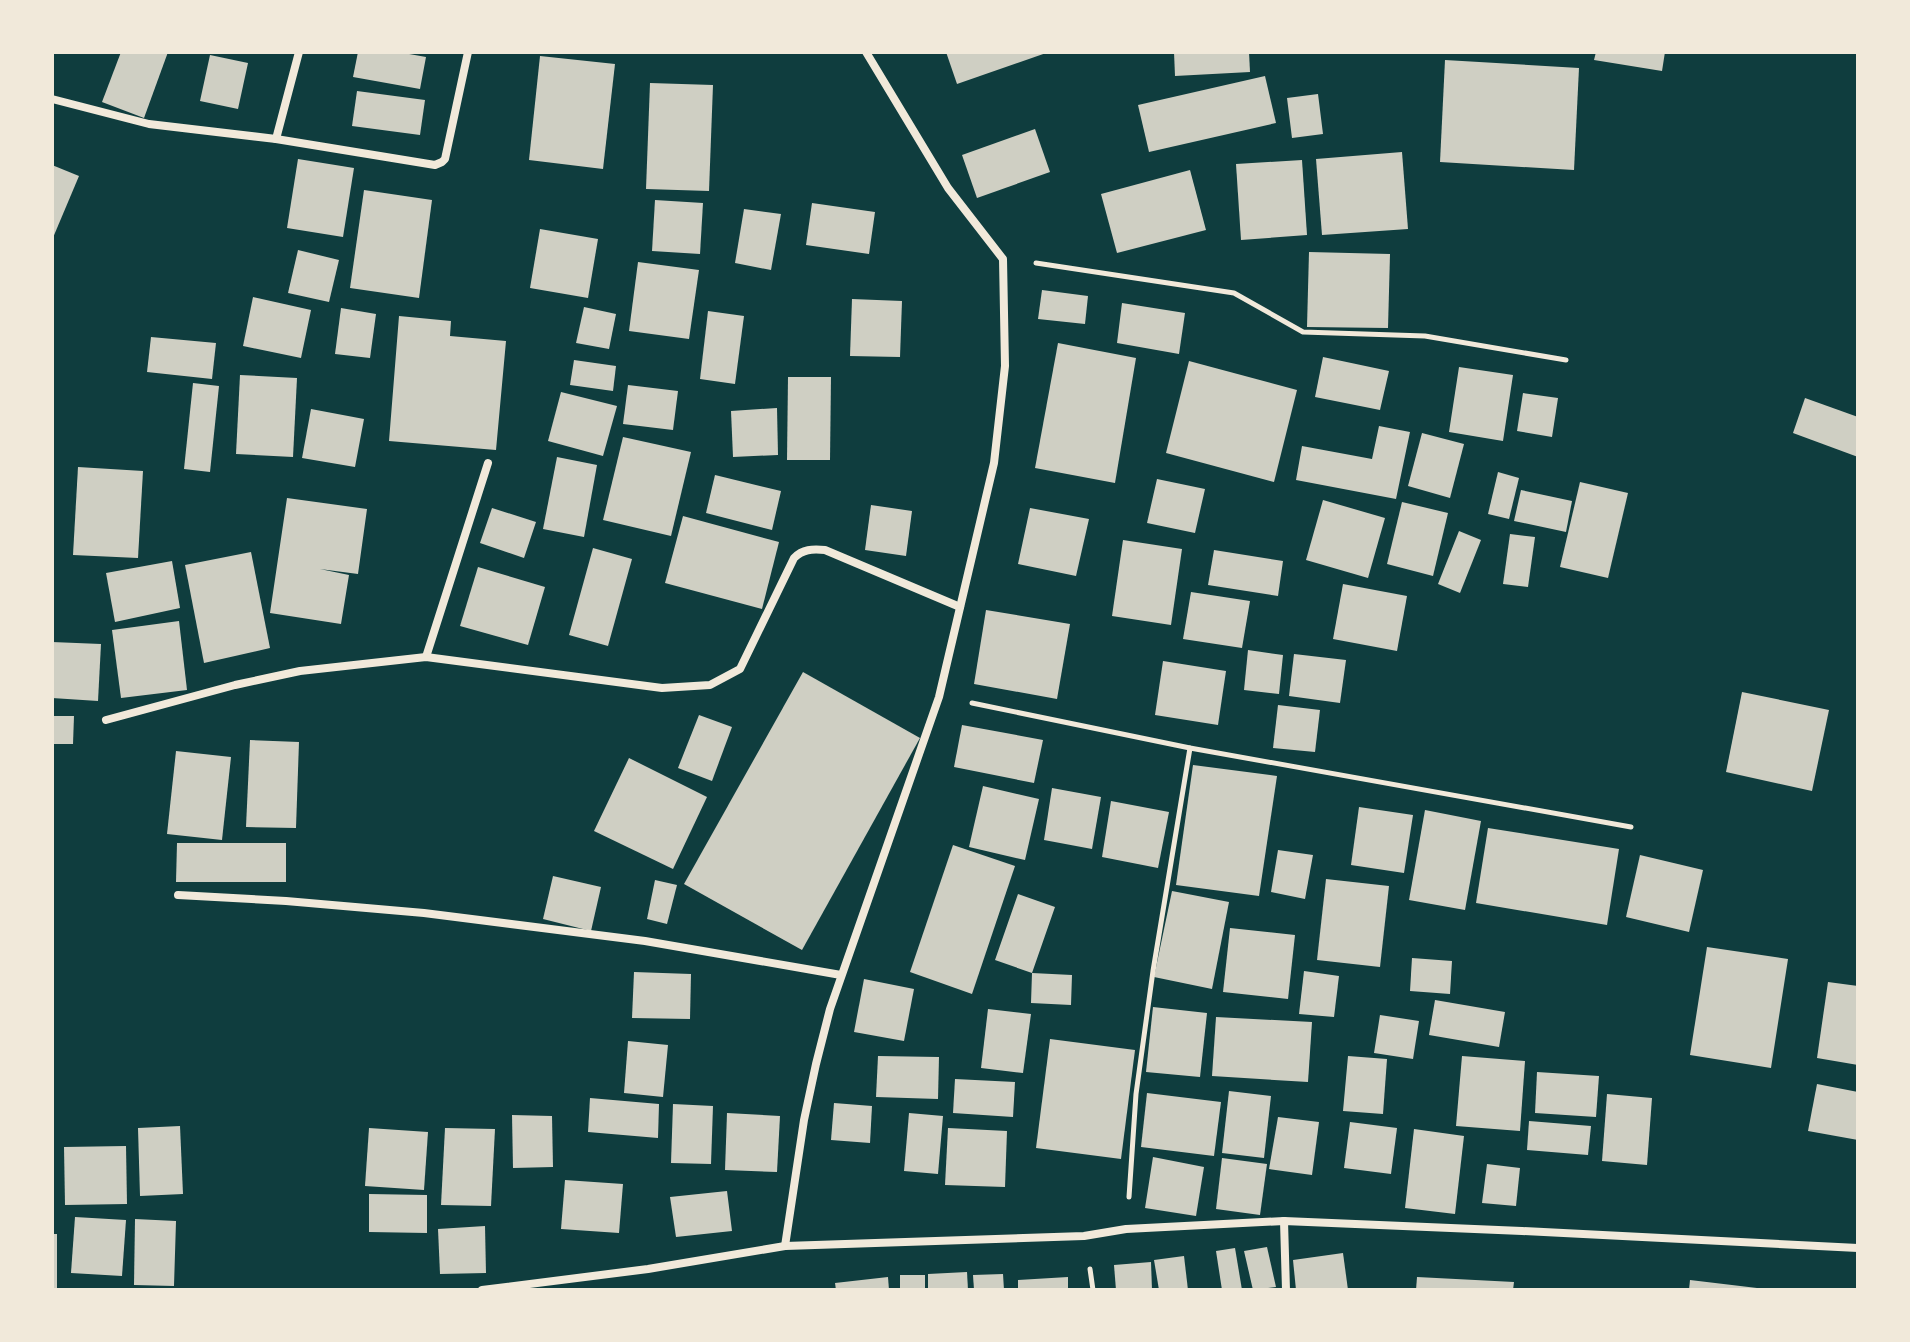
<svg xmlns="http://www.w3.org/2000/svg" width="1910" height="1342" font-family="Inter,sans-serif">
<rect width="100%" height="100%" fill="#0f3d3e"/>
<g fill="#cfcfc3">
<path d="M121,52H168L144,118L102,102Z"/>
<path d="M358,52H398L426,57L420,89L353,77Z"/>
<path d="M946,52H1049L957,84Z"/>
<path d="M1174,52H1249L1250,72L1175,76Z"/>
<path d="M1596,52H1665L1662,71L1594,60Z"/>
<path d="M210,55L248,63L238,109L200,101Z"/>
<path d="M540,56L615,64L603,169L529,160Z"/>
<path d="M1445,60L1579,68L1574,170L1440,162Z"/>
<path d="M1265,76L1276,123L1149,152L1138,105Z"/>
<path d="M650,83L713,85L709,191L646,189Z"/>
<path d="M357,91L425,100L420,135L352,126Z"/>
<path d="M1318,94L1323,134L1292,138L1287,98Z"/>
<path d="M1035,129L1050,172L977,198L962,155Z"/>
<path d="M1402,152L1408,229L1322,235L1316,159Z"/>
<path d="M298,159L354,168L343,237L287,228Z"/>
<path d="M1302,160L1307,235L1241,240L1236,164Z"/>
<path d="M52,165L79,176L52,240Z"/>
<path d="M1190,170L1206,230L1117,253L1101,194Z"/>
<path d="M364,190L432,200L419,298L350,288Z"/>
<path d="M655,200L703,203L700,254L652,251Z"/>
<path d="M812,203L875,212L869,254L806,245Z"/>
<path d="M744,209L781,214L771,270L735,263Z"/>
<path d="M540,229L598,239L588,298L530,288Z"/>
<path d="M298,250L339,260L329,302L288,293Z"/>
<path d="M1309,252L1390,254L1388,328L1307,327Z"/>
<path d="M638,262L699,270L689,339L629,331Z"/>
<path d="M1042,290L1088,296L1085,324L1038,319Z"/>
<path d="M253,297L311,310L301,358L243,346Z"/>
<path d="M852,299L902,301L900,357L850,356Z"/>
<path d="M1122,303L1185,313L1179,354L1117,343Z"/>
<path d="M584,307L616,314L609,349L576,343Z"/>
<path d="M341,308L376,314L370,358L335,354Z"/>
<path d="M708,311L744,316L735,384L700,379Z"/>
<path d="M399,316L451,321L450,336L506,341L496,450L389,441Z"/>
<path d="M151,337L216,343L212,379L147,372Z"/>
<path d="M1058,343L1136,358L1115,483L1035,468Z"/>
<path d="M1323,357L1389,371L1380,410L1315,397Z"/>
<path d="M574,360L616,366L613,391L570,385Z"/>
<path d="M1189,361L1297,390L1274,482L1166,453Z"/>
<path d="M1459,367L1513,375L1503,441L1449,432Z"/>
<path d="M240,375L297,378L293,457L236,454Z"/>
<path d="M788,377H831L830,460H787Z"/>
<path d="M193,383L219,386L210,472L184,469Z"/>
<path d="M628,385L678,391L673,430L623,424Z"/>
<path d="M561,392L617,406L603,456L548,441Z"/>
<path d="M1523,393L1558,398L1552,437L1517,431Z"/>
<path d="M1805,398L1858,417V457L1793,433Z"/>
<path d="M777,408L778,455L733,457L731,411Z"/>
<path d="M311,409L364,419L355,467L302,458Z"/>
<path d="M1379,426L1410,432L1396,499L1296,480L1302,446L1372,459Z"/>
<path d="M1422,433L1464,444L1450,498L1408,486Z"/>
<path d="M623,437L691,452L671,536L603,520Z"/>
<path d="M557,457L597,465L584,537L543,529Z"/>
<path d="M78,467L143,471L138,558L73,555Z"/>
<path d="M1498,472L1519,478L1509,519L1488,514Z"/>
<path d="M715,475L781,491L772,530L706,513Z"/>
<path d="M1157,479L1205,489L1195,533L1147,523Z"/>
<path d="M1580,482L1628,493L1608,578L1560,567Z"/>
<path d="M1521,490L1572,501L1566,532L1514,521Z"/>
<path d="M287,498L367,509L358,574L320,569L349,575L341,624L270,613Z"/>
<path d="M1323,500L1385,518L1368,578L1306,560Z"/>
<path d="M1402,502L1448,513L1433,576L1387,564Z"/>
<path d="M871,505L912,511L906,556L865,550Z"/>
<path d="M492,508L536,522L524,558L480,543Z"/>
<path d="M1030,508L1089,519L1076,576L1018,564Z"/>
<path d="M683,516L779,542L762,609L665,583Z"/>
<path d="M1459,531L1481,540L1460,593L1438,584Z"/>
<path d="M1510,534L1535,537L1528,587L1503,584Z"/>
<path d="M1123,540L1182,549L1171,625L1112,616Z"/>
<path d="M593,548L632,559L608,646L569,635Z"/>
<path d="M1214,550L1283,561L1278,596L1208,585Z"/>
<path d="M251,552L270,648L204,663L185,565Z"/>
<path d="M172,561L180,608L115,622L106,573Z"/>
<path d="M478,567L545,587L528,645L460,626Z"/>
<path d="M1343,584L1407,596L1397,651L1333,639Z"/>
<path d="M1191,592L1250,601L1242,648L1183,639Z"/>
<path d="M986,610L1070,624L1057,699L974,684Z"/>
<path d="M179,621L187,690L121,698L112,630Z"/>
<path d="M52,642L101,644L98,701L52,698Z"/>
<path d="M1248,650L1283,655L1279,694L1244,690Z"/>
<path d="M1294,654L1346,660L1340,703L1289,696Z"/>
<path d="M1163,661L1226,671L1218,725L1155,715Z"/>
<path d="M803,672L920,738L802,950L684,884Z"/>
<path d="M1742,692L1829,710L1812,791L1726,772Z"/>
<path d="M1278,705L1320,710L1315,752L1273,748Z"/>
<path d="M699,715L732,727L712,781L678,768Z"/>
<path d="M52,716H74L73,744H52Z"/>
<path d="M962,725L1043,740L1034,783L954,767Z"/>
<path d="M250,740L299,742L296,828L246,827Z"/>
<path d="M176,751L231,757L222,840L167,834Z"/>
<path d="M629,758L707,797L673,869L594,831Z"/>
<path d="M1193,765L1277,776L1259,896L1176,885Z"/>
<path d="M983,786L1039,799L1025,860L969,847Z"/>
<path d="M1052,788L1101,797L1092,849L1044,840Z"/>
<path d="M1111,801L1169,812L1158,868L1102,857Z"/>
<path d="M1359,807L1413,815L1404,873L1351,865Z"/>
<path d="M1425,810L1481,821L1465,910L1409,900Z"/>
<path d="M1488,828L1619,849L1607,925L1476,903Z"/>
<path d="M177,843H286V882H176Z"/>
<path d="M953,845L1015,866L972,994L910,972Z"/>
<path d="M1278,850L1313,855L1305,899L1271,892Z"/>
<path d="M1640,855L1703,870L1689,932L1626,917Z"/>
<path d="M553,876L601,887L591,931L543,919Z"/>
<path d="M1326,879L1389,886L1380,967L1317,960Z"/>
<path d="M655,880L677,885L667,924L647,919Z"/>
<path d="M1172,891L1229,902L1212,989L1154,977Z"/>
<path d="M1018,894L1055,907L1032,973L1072,975L1071,1005L1031,1003L1032,973L995,960Z"/>
<path d="M1230,928L1295,935L1288,999L1223,992Z"/>
<path d="M1707,947L1788,959L1771,1068L1690,1055Z"/>
<path d="M1412,958L1452,961L1450,994L1410,991Z"/>
<path d="M1304,971L1339,976L1334,1017L1299,1014Z"/>
<path d="M634,972L691,974L690,1019L632,1018Z"/>
<path d="M864,979L914,989L904,1041L854,1032Z"/>
<path d="M1828,982L1858,986V1065L1817,1058Z"/>
<path d="M1435,1000L1505,1012L1499,1047L1429,1035Z"/>
<path d="M1153,1007L1207,1013L1200,1077L1146,1072Z"/>
<path d="M988,1009L1031,1014L1023,1073L981,1068Z"/>
<path d="M1380,1015L1419,1021L1413,1059L1374,1053Z"/>
<path d="M1216,1017L1312,1022L1308,1082L1212,1076Z"/>
<path d="M1050,1039L1135,1050L1121,1159L1036,1148Z"/>
<path d="M628,1041L668,1045L663,1097L624,1093Z"/>
<path d="M878,1056L939,1057L938,1099L876,1097Z"/>
<path d="M1348,1056L1387,1059L1383,1114L1343,1111Z"/>
<path d="M1462,1056L1525,1061L1520,1131L1456,1126Z"/>
<path d="M1537,1072L1599,1076L1596,1117L1535,1113Z"/>
<path d="M955,1079L1015,1082L1013,1117L953,1113Z"/>
<path d="M1817,1084L1858,1092V1140L1808,1131Z"/>
<path d="M1229,1091L1271,1096L1264,1158L1222,1153Z"/>
<path d="M1147,1093L1221,1102L1214,1156L1141,1147Z"/>
<path d="M1607,1094L1652,1098L1647,1165L1602,1161Z"/>
<path d="M590,1098L659,1104L658,1138L588,1132Z"/>
<path d="M834,1103L872,1106L870,1143L831,1140Z"/>
<path d="M673,1104L713,1106L711,1164L671,1163Z"/>
<path d="M727,1113L780,1116L777,1172L725,1170Z"/>
<path d="M909,1113L943,1116L938,1174L904,1171Z"/>
<path d="M512,1115L552,1116L553,1167L513,1168Z"/>
<path d="M1278,1117L1319,1122L1312,1175L1269,1169Z"/>
<path d="M1529,1121L1591,1126L1588,1155L1527,1150Z"/>
<path d="M1350,1122L1397,1128L1391,1174L1344,1168Z"/>
<path d="M180,1126L183,1194L140,1196L138,1128Z"/>
<path d="M369,1128L428,1132L424,1190L365,1186Z"/>
<path d="M445,1128L495,1129L491,1206L441,1205Z"/>
<path d="M948,1128L1007,1131L1005,1187L945,1185Z"/>
<path d="M1414,1129L1464,1136L1455,1214L1405,1208Z"/>
<path d="M126,1146L127,1204L65,1205L64,1147Z"/>
<path d="M1153,1157L1204,1167L1196,1216L1145,1208Z"/>
<path d="M1222,1158L1267,1164L1260,1215L1216,1209Z"/>
<path d="M1487,1164L1520,1168L1516,1206L1482,1203Z"/>
<path d="M565,1180L623,1184L619,1233L561,1229Z"/>
<path d="M727,1191L732,1231L676,1237L670,1197Z"/>
<path d="M369,1194L427,1195V1233L369,1232Z"/>
<path d="M75,1217L126,1220L122,1276L71,1273Z"/>
<path d="M135,1219L176,1221L174,1286L134,1285Z"/>
<path d="M485,1226L486,1273L440,1274L438,1229Z"/>
<rect x="52" y="1234" width="5" height="56"/>
<path d="M1267,1247L1276,1287L1253,1290L1244,1251Z"/>
<path d="M1235,1248L1242,1290H1222L1216,1251Z"/>
<path d="M1343,1253L1348,1290H1296L1293,1260Z"/>
<path d="M1184,1256L1188,1290H1159L1154,1260Z"/>
<path d="M1151,1262L1152,1290H1116L1114,1265Z"/>
<path d="M967,1272L968,1290H928V1274Z"/>
<path d="M1003,1274L1004,1290H974L973,1275Z"/>
<rect x="900" y="1275" width="25" height="15"/>
<path d="M888,1277L889,1290H836L835,1283Z"/>
<path d="M1068,1277V1290H1018V1280Z"/>
<path d="M1417,1277L1514,1282L1513,1290H1416Z"/>
<path d="M1690,1280L1757,1288V1290H1689Z"/>
</g>
<g fill="none" stroke-linecap="round" stroke-linejoin="round">
<g stroke="#f1e9da" stroke-width="5">
<path d="M1036,263L1234,293L1303,332L1425,336L1566,360"/>
<path d="M972,703L1190,748L1631,827"/>
<path d="M1129,1197L1136,1094L1153,971L1190,748"/>
<path d="M1090,1269L1093,1290"/>
</g>
<g stroke="#f1e9da" stroke-width="8">
<path d="M52,99L149,124L276,139L435,165L442,162L445,159L468,52"/>
<path d="M276,139L299,52"/>
<path d="M426,657L488,463"/>
<path d="M106,720L235,685L300,671L426,657L662,688L710,685L740,669L794,558C803,549 812,549 825,550L960,607"/>
<path d="M178,895L286,901L424,913L645,941L841,975"/>
<path d="M1284,1221L1286,1290"/>
<path d="M785,1246L804,1120L816,1064L830,1009L939,697L994,463L1005,366L1003,259L948,188L866,52"/>
<path d="M482,1290L648,1269L785,1246L1084,1236L1126,1229L1284,1221L1522,1231L1858,1248"/>
</g>
</g>
<rect width="1910" height="1342" fill="none" stroke="#f1e9da" stroke-width="108"/>
</svg>
